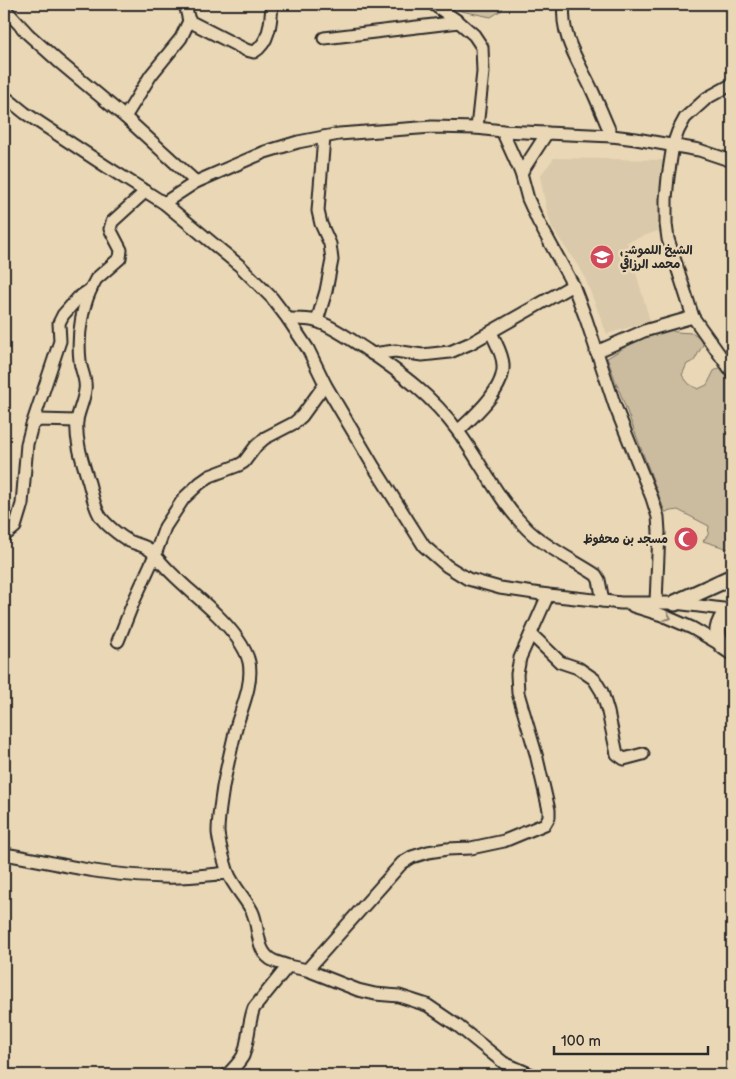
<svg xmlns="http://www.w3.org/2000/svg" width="736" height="1079" font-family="'Balsamiq Sans','Playpen Sans Arabic',sans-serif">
<rect width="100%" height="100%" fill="#ead7b5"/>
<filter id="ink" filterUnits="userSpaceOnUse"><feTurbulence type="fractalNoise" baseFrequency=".02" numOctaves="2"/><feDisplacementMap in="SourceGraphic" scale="10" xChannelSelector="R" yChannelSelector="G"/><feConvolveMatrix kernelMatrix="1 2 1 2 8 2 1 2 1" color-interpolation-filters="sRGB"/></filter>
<g filter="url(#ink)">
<path fill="#dac9aa" d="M554,158L665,160L663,229L627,242L650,321L607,334L583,273L552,228L547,211L540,176Z"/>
<g fill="#cbbb9f" stroke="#7b7365">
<path d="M450,4H503L502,10L491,17L461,11Z"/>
<path d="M664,328L676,332L693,333L705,341L694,361L687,364L682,375L689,384L698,389L707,385L714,371L723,366L732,377V550L703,541L708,535L709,526L678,510L665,512L607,358L644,336Z"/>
</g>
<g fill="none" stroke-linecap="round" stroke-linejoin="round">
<defs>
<g id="minor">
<path d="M433,4L459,22L474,35L482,47L483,72L477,128"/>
<path d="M564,4C560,36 579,62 592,90C599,105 605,121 612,136"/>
<path d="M4,8L28,34L58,61L125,117L196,182"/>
<path d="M189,21L246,50L254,52C270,43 271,20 272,4"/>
<path d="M324,38L459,22"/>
<path d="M4,96L25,113L107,167L164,203L240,266L272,298L288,319L308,349L325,384L374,467L424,546L447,566L468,579L500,588L548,595L603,601L621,603H675L731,610"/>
<path d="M125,117L151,75L181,38L189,21L185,4"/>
<path d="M502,131L521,173L528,199L538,221L573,285L586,319L615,406L652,498L658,517L659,532L656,602"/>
<path d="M521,173L547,133"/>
<path d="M164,203L196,182L265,152L298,142L339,134L432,127L477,128L502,131L612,136L636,139L699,150L732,161"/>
<path d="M693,317L732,372"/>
<path d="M288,319C295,319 303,319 311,320C327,322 353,341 367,350C402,374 432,396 457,430C481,462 498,500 527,529C545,547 575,561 596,575L599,580L603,601"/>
<path d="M317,321L326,291L332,260L330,244L321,224L318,211L324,137"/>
<path d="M596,352L644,331L693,317L668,239L666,224V199L668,177L673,145L678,131L685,118L707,98L729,86H732"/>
<path d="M372,354L395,351L422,355L450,352L471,343L573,285"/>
<path d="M32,425L60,341L59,323L63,315L78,298L91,289"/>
<path d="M458,431C474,416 505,389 503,365C503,354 495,342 491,332"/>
<path d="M4,536L15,527L22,504L27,444L32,425L39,420L77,421"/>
<path d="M633,606L662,615L692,628L723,646"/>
<path d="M531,634L560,662L578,668L594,679L602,692L608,712L617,754L624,759L643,754"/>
<path d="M118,641L133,603L155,555C147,545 140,546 129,541C120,536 105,524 100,516C94,506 92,494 89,483C83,463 75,441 77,420C79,410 84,400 85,390C87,380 81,371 80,361C77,334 82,303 96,279L120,258L121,250L110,229L112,222L146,191"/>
<path d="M4,854C30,858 56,864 83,869C109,874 137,876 163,877C185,878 207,875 228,873"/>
<path d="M288,966C284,964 278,963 274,961C255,953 260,927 252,911C245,898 234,887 228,873C224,860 219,845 218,832C218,817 221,802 223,787C227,766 232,745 237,724C243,705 253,682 249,662C247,653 242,645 237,638C213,605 179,586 155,555L165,527L184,498L200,483L210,476L239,465L244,462L256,446L265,438L294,423L302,416L325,384"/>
<path d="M307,970L402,863L412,857L428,852L447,849L471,848L504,841L545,824L549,817V810L536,754L518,693L517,674L520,658L548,595"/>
<path d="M227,1075C233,1069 239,1063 243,1056C249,1041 248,1023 254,1008L288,966L307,970L358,990L375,994L399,996L427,1005L458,1026L504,1063L532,1075"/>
</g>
<g id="major">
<path d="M675,603L732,577"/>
<path d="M732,609C720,616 713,632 722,645C725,648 729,650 732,652"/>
</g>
</defs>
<use href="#minor" stroke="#2b2b2b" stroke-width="15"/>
<use href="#major" stroke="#2b2b2b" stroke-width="19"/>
<use href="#minor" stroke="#ead7b5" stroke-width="11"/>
<use href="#major" stroke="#ead7b5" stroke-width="15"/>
</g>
<defs><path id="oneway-chevron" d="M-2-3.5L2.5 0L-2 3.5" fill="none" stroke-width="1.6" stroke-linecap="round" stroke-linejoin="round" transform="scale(1.25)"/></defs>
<use stroke="#8a8170" href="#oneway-chevron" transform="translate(668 617) rotate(22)"/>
</g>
<defs>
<symbol id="school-disc" viewBox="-11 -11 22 22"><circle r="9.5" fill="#d1495b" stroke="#ead7b5"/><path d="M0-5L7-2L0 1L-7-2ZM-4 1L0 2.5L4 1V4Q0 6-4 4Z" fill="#fff"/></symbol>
<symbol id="mosque-disc" viewBox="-11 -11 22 22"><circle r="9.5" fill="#d1495b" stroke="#ead7b5"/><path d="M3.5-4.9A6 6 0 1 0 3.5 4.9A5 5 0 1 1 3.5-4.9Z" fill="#fff"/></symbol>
</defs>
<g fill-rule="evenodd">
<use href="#school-disc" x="588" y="243" width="28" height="28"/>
<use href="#mosque-disc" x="672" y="525" width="28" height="28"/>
</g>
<g text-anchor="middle" stroke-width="5" stroke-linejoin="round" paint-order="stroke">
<g font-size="12" font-weight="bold" fill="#2b2b2b" stroke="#ead7b5" text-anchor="start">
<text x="620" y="254">الشيخ اللموشي<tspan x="620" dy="14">محمد الرزاقي</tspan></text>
<text x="668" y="543" text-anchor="end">مسجد بن محفوظ</text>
</g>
</g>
<rect width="736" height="1079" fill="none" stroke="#ead7b5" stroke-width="20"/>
<rect x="10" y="10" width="716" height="1059" fill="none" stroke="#2b2b2b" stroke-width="2" filter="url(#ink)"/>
<path d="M554 1046v8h154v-8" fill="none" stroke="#2b2b2b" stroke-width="2.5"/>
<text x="561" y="1046" font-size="15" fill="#2b2b2b" stroke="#ead7b5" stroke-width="4" paint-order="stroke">100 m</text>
</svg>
